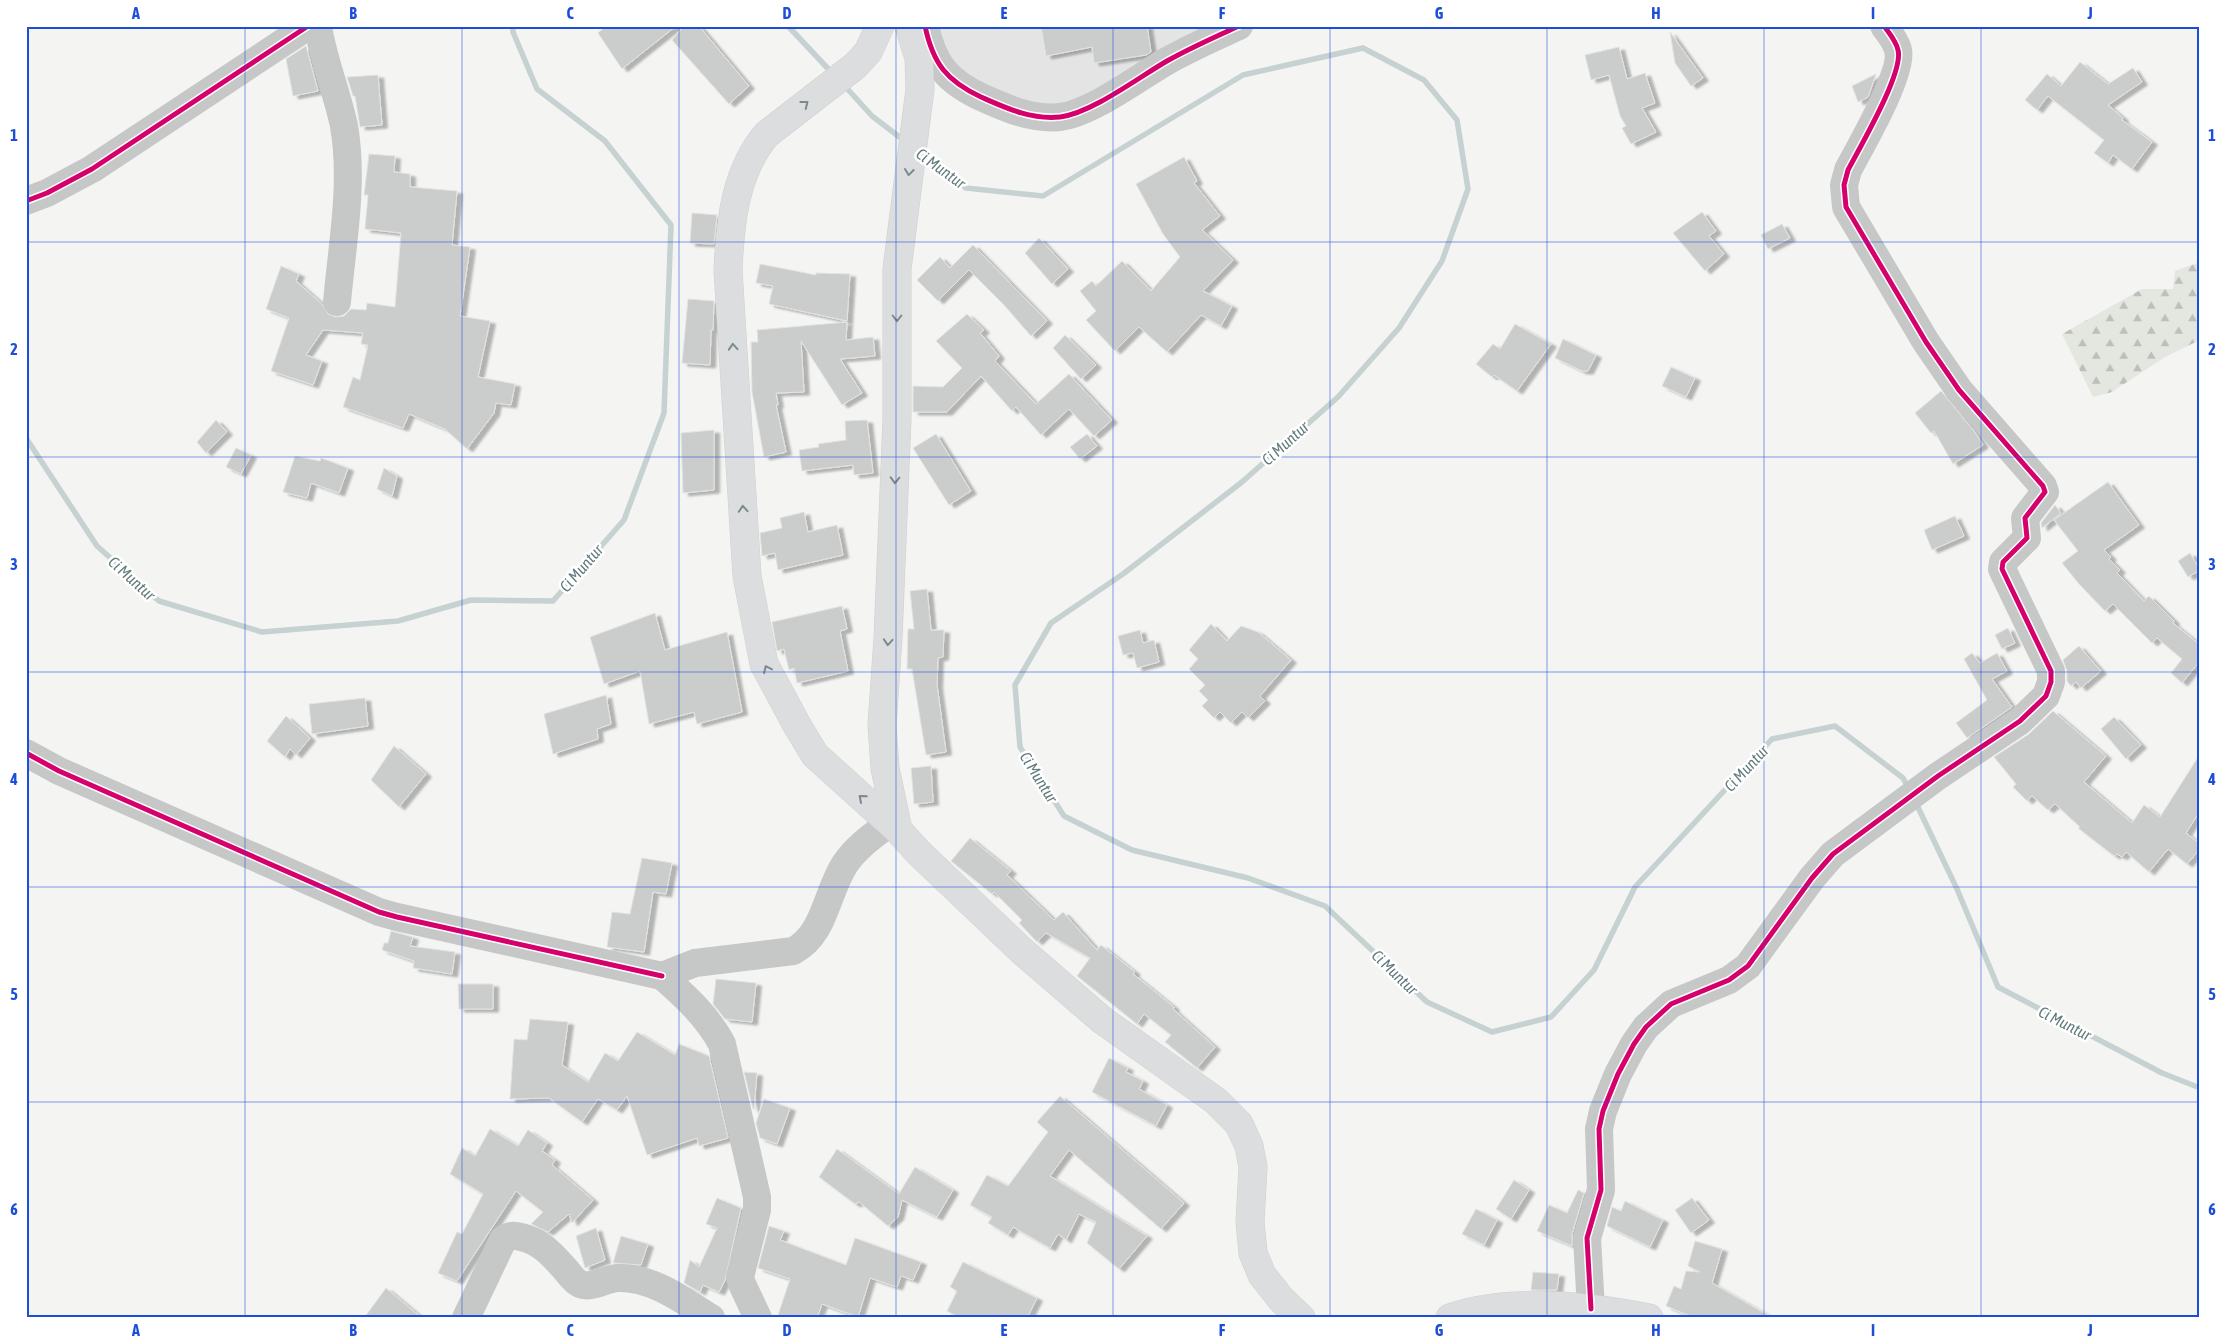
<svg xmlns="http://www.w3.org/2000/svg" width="2226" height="1344" font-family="'Asap Condensed',sans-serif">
<defs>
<pattern id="forest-firs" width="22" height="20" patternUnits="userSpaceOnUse" patternTransform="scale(1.25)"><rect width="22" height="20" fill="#e4e6e0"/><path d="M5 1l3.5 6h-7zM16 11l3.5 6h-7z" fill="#bcbfbb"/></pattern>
<filter id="shadow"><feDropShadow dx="5.5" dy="3" stdDeviation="1" flood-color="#0004"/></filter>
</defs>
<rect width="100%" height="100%" fill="#f4f4f3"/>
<path fill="#e3e4e3" d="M937,26H1216L1066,106L1004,100L946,60Z"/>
<path fill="url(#forest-firs)" d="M2200,262V340L2165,357L2112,392L2093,397L2062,334L2142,289H2173L2175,271Z"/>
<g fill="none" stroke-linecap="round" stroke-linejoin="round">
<g stroke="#c6d1d1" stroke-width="5.5">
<path d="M788,26L833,74"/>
<path d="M843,84L872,116L906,142"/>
<path d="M919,152L966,188L1043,196L1243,75L1363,48L1424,80L1457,120L1468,189L1442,261L1399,328L1338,397L1242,482L1123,574L1051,623L1015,685L1020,747L1064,816L1132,850L1248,878L1325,906L1427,1002L1492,1032L1551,1017L1594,970L1635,887L1772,739L1835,726L1903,778L1909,789"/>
<path d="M26,438L97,546L159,601L262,632L398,621L471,600L553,601L624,520L664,413L671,225L605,141L537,89L513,32V26"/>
<path d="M1915,801L1957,889L1998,987L2162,1073L2200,1088"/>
</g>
</g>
<g fill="#cbcccc" stroke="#e3e3e2" filter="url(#shadow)">
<path d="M606,26H676L622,69L598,33Z"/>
<path d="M684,26H699L749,86L729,104L672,40Z"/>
<path d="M1041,26H1147L1151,52L1146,55L1094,63L1092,47L1046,56Z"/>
<path d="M1670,32L1703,78L1691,86L1675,63Z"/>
<path d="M306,46L318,91L293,96L286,59Z"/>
<path d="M1619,47L1627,79L1645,73L1655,103L1642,108L1656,132L1631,144L1622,128L1626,126L1620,116L1609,75L1591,80L1585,55Z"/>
<path d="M2080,62L2108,84L2133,68L2142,82L2108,105L2123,118L2122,120L2152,142L2132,169L2113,155L2108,163L2094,153L2104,140L2048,96L2037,110L2025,100L2047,74L2061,86Z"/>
<path d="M1876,74L1868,97L1858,102L1852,86Z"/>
<path d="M378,75L382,125L360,127L355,96H353L347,77Z"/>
<path d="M369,154L395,156L394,172L410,174V187L457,191L452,245L470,247L460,316L490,321L478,377L515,384L511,405L496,403L494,413L467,449L445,429L409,414L403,428L343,407L353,377L360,380L368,345L361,344L363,333L323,330L306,355L322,361L313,385L271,371L289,318L266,309L281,266L299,274L296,281L322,304L328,314L335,317L344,316L351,309L366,310L367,303L395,307L401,233L365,229L368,195H364Z"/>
<path d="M1184,157L1197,181L1194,183L1220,216L1202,230L1233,260L1203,291L1232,306L1221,326L1201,315L1167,352L1139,327L1115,351L1086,320L1096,311L1080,291L1092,281L1096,286L1122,261L1151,291L1180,257L1163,234L1136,184Z"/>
<path d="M1702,212L1716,231L1709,236L1724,254L1705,271L1673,233Z"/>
<path d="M692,213L717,215L714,244L690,243Z"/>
<path d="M1782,224L1790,238L1768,249L1761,235Z"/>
<path d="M1039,238L1068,269L1052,284L1025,253Z"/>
<path d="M973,245L1047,321L1031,336L1004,305L969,270L938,301L917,280L940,257L950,268Z"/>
<path d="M760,264L816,275V273L850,274L847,321L769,304L773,286L756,283Z"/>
<path d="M688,299L714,301L713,330H711L710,365L682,363Z"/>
<path d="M967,314L984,330L980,333L999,356L995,361L1036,404L1069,374L1112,420L1094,436L1069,409L1041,435L1016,407L1012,411L981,376L947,412H913V386L943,387L962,368L936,341Z"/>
<path d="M847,322L846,340L873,337L875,356L840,359L862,393L842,405L801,341L804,392L776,393L778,405H776L786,452L764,457L752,392L751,342H758L757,330Z"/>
<path d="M1515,324L1551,344L1517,391L1494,375L1492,377L1476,364L1493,344L1500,349Z"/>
<path d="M1065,335L1096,365L1081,379L1053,348Z"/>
<path d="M1563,339L1596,355L1588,371H1582L1555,358Z"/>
<path d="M1671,367L1695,378L1686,397L1662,386Z"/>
<path d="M1941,391L1974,431L1983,445L1953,464L1934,431L1931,433L1915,413Z"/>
<path d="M216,420L227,432L206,453L197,442Z"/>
<path d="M867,420L873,473L854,475L853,465L802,471L799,450L819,447L818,444L846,440L845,421Z"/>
<path d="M714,430V490L683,493L681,433Z"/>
<path d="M936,434L971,491L949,505L913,448Z"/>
<path d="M1087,434L1097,446L1080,459L1070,447Z"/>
<path d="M236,448L251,455L241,474L226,467Z"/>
<path d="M295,456L320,461L321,458L348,468L339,493L311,483L307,498L283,492Z"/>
<path d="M384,468L397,476L392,496L377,489Z"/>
<path d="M2108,482L2139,525L2104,550L2111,557L2109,559L2120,570L2117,573L2144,601L2149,596L2174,621L2173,623L2200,645V661L2182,683L2171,673L2182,659L2157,638L2152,643L2113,604L2105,611L2079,584L2062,563L2078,551L2054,520Z"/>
<path d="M2055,505L2061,513L2042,528L2041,523Z"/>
<path d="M804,512L808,532L837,525L843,555L778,570L775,553L762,556L760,533L782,528L780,518Z"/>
<path d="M1955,516L1964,536L1932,550L1924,530Z"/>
<path d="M2190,553L2200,570L2188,577L2178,561Z"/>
<path d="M927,589L931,630H944L943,657L938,658L937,685L946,752L926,755L912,669H907L908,629H914L910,591Z"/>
<path d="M842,606L847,629L840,631L848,671L797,683L794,668L789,670L784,649L777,651L772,622Z"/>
<path d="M655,613L665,650L727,632L742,712L697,724L694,712L649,724L640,671L604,684L590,637Z"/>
<path d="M1211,624L1227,641L1241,626L1258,632L1291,660L1260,696L1265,701L1248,718L1242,712L1231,723L1220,712L1214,718L1202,706L1208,700L1199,691L1205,685L1189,669L1198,659L1189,650Z"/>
<path d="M2008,628L2015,643L2002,649L1995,635Z"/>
<path d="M1140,630L1143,643L1154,640L1159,662L1137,668L1133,653L1123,655L1118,636Z"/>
<path d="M2079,646L2101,671L2081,688L2076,682L2071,686L2067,681V671L2063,660Z"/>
<path d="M1972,653L1980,663L1997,653L2007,671L1992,679L2012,707L1967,738L1956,723L1987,700L1964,659Z"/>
<path d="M606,695L611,724L597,729L598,739L553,754L544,714Z"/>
<path d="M365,698L368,726L312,734L309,704Z"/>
<path d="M2053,711L2106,756L2084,782L2132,823L2144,805L2160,817L2200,754V811L2186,833L2200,844V849L2187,864L2168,849L2149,872L2126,852L2122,857L2117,854L2114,856L2078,828L2080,827L2055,804L2048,810L2032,796L2027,801L2013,787L2016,784L1994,757L2029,734Z"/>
<path d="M286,716L310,738L296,755L290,749L285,757L267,741Z"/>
<path d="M2114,717L2141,745L2126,759L2101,729Z"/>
<path d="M394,746L426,774L399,807L371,780Z"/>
<path d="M931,766L933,802L914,804L911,768Z"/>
<path d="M970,838L1011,871L1007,875L1054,920L1063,912L1097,950L1101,945L1135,972L1133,974L1174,1007L1173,1009L1215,1047L1197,1068L1165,1042L1171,1035L1144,1014L1137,1024L1077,976L1090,958L1046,933L1037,942L1019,923L1022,920L994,892L992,894L951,861Z"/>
<path d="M642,858L672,863L666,894L653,892L644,952L607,947L612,912L630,914Z"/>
<path d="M391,931L413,937L410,946L455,952L452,974L413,968L414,961L382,950L384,943H388Z"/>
<path d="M716,979L756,983L752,1022L725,1019L713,1004Z"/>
<path d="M458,984H493V1009H459Z"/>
<path d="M530,1019L568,1022L562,1065L588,1082L605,1053L618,1061L637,1032L675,1055L679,1044L709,1056L728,1138L699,1146L697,1138L647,1155L627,1096L617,1110L598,1099L582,1122L549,1098L510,1099L514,1039L527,1040Z"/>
<path d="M1109,1058L1128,1068L1126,1072L1143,1081L1139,1089L1167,1105L1156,1126L1092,1092Z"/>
<path d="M744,1072L757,1073L754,1109H753Z"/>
<path d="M1060,1096L1184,1203L1161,1229L1069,1150L1050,1176L1147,1236L1119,1269L1087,1243L1096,1222L1079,1214L1066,1240L1058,1234L1050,1248L1013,1227L1008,1235L988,1223L992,1217L970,1205L987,1175L1008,1186L1048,1132L1037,1122Z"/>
<path d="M764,1099L790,1108L777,1144L760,1138L756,1123Z"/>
<path d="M490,1129L518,1146L528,1130L547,1143L542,1151L555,1160L552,1165L593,1200L572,1223L569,1214L548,1232L531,1224L543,1212L516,1191L457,1281L438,1273L457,1232L462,1234L483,1194L450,1174L462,1148L475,1156Z"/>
<path d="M837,1149L899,1194L915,1167L953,1190L937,1217L902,1200L898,1217L888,1226L859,1202L855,1204L819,1177Z"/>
<path d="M1514,1180L1529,1190L1511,1219L1496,1209Z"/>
<path d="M1578,1190L1584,1193L1572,1234V1246L1537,1231L1549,1205L1567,1213Z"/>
<path d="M717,1198L741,1208L725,1280L719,1292L703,1285L700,1292L684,1283L690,1260L699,1267L717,1228L706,1224Z"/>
<path d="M1692,1198L1709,1220L1691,1233L1675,1210Z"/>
<path d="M1625,1201L1663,1220L1650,1247L1607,1226L1612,1207L1621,1211Z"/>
<path d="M1476,1209L1497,1220L1484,1245L1462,1234Z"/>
<path d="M769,1226L784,1231L780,1240L846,1265L855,1238L921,1262L913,1280L901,1276L897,1287L870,1278L858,1317L822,1304L817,1318H777L790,1279L758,1268Z"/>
<path d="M596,1228L605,1260L585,1268L576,1236Z"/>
<path d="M621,1236L648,1244L641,1265L613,1263Z"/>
<path d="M1695,1241L1722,1249L1712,1283L1773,1318H1695L1666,1306L1674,1286L1681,1289L1686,1271L1700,1272L1688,1266Z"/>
<path d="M963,1262L1037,1298L1027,1318H960L947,1311L957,1291L950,1287Z"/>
<path d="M1533,1272L1559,1274L1557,1290H1531Z"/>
<path d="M386,1288L422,1318H364Z"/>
</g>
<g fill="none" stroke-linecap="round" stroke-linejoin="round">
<defs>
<g id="highway">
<path d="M880,26L868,52L855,66L767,134C735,171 730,223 728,270L747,576L764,664L798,727L815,755L898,830L919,853L1022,951L1102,1020L1216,1101L1239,1124L1249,1146L1253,1167L1250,1222L1253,1253L1262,1275L1281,1299L1301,1318"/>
<path d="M898,830L885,768L882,725L888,638L897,419V269L920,89L919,58L909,26"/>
<path d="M1450,1318C1508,1297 1588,1306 1649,1318"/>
</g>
</defs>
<use href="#highway" stroke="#d0d0d0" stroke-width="29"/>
<g stroke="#c6c8c8" stroke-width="28">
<path d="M318,26C323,60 337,92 344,126C354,183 342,245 337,302"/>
<path d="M925,26C933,64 947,81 981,97C1006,108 1031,120 1060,117C1092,113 1139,77 1167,61C1190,48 1215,37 1239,26"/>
<path d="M26,201L47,193L92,169L308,26"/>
<path d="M26,753L59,771L379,912L397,917L662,976"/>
<path d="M1591,1309L1587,1238L1601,1190L1599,1129L1603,1111L1618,1074L1634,1044L1646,1027L1671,1004L1729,980L1748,966L1812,878L1833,854L1938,776L2020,721L2046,696L2051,682V671L2002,569L2003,562L2027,538L2025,518L2045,492L2043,486L1959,390L1926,342L1846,207L1844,185L1848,170C1860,147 1904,72 1898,50C1896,41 1889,33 1884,26"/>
<path d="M466,1318L503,1240C508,1235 514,1235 521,1237C541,1241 553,1256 566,1270C570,1275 574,1281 580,1284C592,1289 604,1279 617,1278C653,1277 682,1300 711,1318"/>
<path d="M758,1318L742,1284L740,1277L757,1210V1197L722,1044C708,1017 685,996 662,976L695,963L793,951C825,935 826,893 845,864C856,847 874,835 890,823"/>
</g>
<use href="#highway" stroke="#dcddde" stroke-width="28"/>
<defs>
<g id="cycleway">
<path d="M925,26C933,64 947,81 981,97C1006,108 1031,120 1060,117C1092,113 1139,77 1167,61C1190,48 1215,37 1239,26"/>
<path d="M26,201L47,193L92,169L308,26"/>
<path d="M26,753L59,771L379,912L397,917L662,976"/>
<path d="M1591,1309L1587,1238L1601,1190L1599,1129L1603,1111L1618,1074L1634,1044L1646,1027L1671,1004L1729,980L1748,966L1812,878L1833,854L1938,776L2020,721L2046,696L2051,682V671L2002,569L2003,562L2027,538L2025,518L2045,492L2043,486L1959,390L1926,342L1846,207L1844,185L1848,170C1860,147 1904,72 1898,50C1896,41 1889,33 1884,26"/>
</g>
</defs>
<use href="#cycleway" stroke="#fff" stroke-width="8"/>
<use href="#cycleway" stroke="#d6006c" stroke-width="5"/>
</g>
<defs><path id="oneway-chevron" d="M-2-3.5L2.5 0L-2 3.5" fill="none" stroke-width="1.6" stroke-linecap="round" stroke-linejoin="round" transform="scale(1.25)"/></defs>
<g stroke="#7b8a8e">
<use href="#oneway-chevron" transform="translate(805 104) rotate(-38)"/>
<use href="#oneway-chevron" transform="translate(909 172) rotate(97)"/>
<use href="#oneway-chevron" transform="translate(897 318) rotate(90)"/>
<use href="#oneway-chevron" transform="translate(733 347) rotate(-94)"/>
<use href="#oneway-chevron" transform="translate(895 480) rotate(92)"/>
<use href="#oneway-chevron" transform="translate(743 509) rotate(-94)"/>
<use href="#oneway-chevron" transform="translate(888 642) rotate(94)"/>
<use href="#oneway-chevron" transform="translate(767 669) rotate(-115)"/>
<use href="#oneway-chevron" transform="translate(862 798) rotate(-139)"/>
</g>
<path fill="none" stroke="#1d4ed8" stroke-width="1" stroke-opacity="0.55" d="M245,26V1318M462,26V1318M679,26V1318M896,26V1318M1113,26V1318M1330,26V1318M1547,26V1318M1764,26V1318M1981,26V1318M26,242H2200M26,457H2200M26,672H2200M26,887H2200M26,1102H2200"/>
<g text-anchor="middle" stroke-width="5" stroke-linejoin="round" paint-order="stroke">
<g font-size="16" font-style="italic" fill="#637b7d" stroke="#fff">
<text transform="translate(941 168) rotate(36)" y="6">Ci Muntur</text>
<text transform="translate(1285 443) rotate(-42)" y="6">Ci Muntur</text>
<text transform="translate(581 568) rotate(-49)" y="6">Ci Muntur</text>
<text transform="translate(132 578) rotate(42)" y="6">Ci Muntur</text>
<text transform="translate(1746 768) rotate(-47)" y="6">Ci Muntur</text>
<text transform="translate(1039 777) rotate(58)" y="6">Ci Muntur</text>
<text transform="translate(1395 972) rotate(44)" y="6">Ci Muntur</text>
<text transform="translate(2065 1023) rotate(27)" y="6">Ci Muntur</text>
</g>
</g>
<rect width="2226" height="1344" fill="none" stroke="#ffffff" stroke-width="55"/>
<rect x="28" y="28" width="2170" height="1288" fill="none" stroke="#1d4ed8" stroke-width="2"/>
<g font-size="16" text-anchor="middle" font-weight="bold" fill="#1d4ed8">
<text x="136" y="19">A</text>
<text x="353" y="19">B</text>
<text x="570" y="19">C</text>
<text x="787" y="19">D</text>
<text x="1004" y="19">E</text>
<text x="1222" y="19">F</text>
<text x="1439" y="19">G</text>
<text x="1656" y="19">H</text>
<text x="1873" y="19">I</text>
<text x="2090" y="19">J</text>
<text x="14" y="141">1</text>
<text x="2212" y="141">1</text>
<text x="14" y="355">2</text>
<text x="2212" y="355">2</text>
<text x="14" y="570">3</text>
<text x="2212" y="570">3</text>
<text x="14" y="785">4</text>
<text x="2212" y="785">4</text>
<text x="14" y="1000">5</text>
<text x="2212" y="1000">5</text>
<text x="14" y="1215">6</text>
<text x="2212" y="1215">6</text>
<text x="136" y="1336">A</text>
<text x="353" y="1336">B</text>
<text x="570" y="1336">C</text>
<text x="787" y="1336">D</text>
<text x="1004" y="1336">E</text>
<text x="1222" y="1336">F</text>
<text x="1439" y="1336">G</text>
<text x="1656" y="1336">H</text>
<text x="1873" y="1336">I</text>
<text x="2090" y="1336">J</text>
</g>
</svg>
